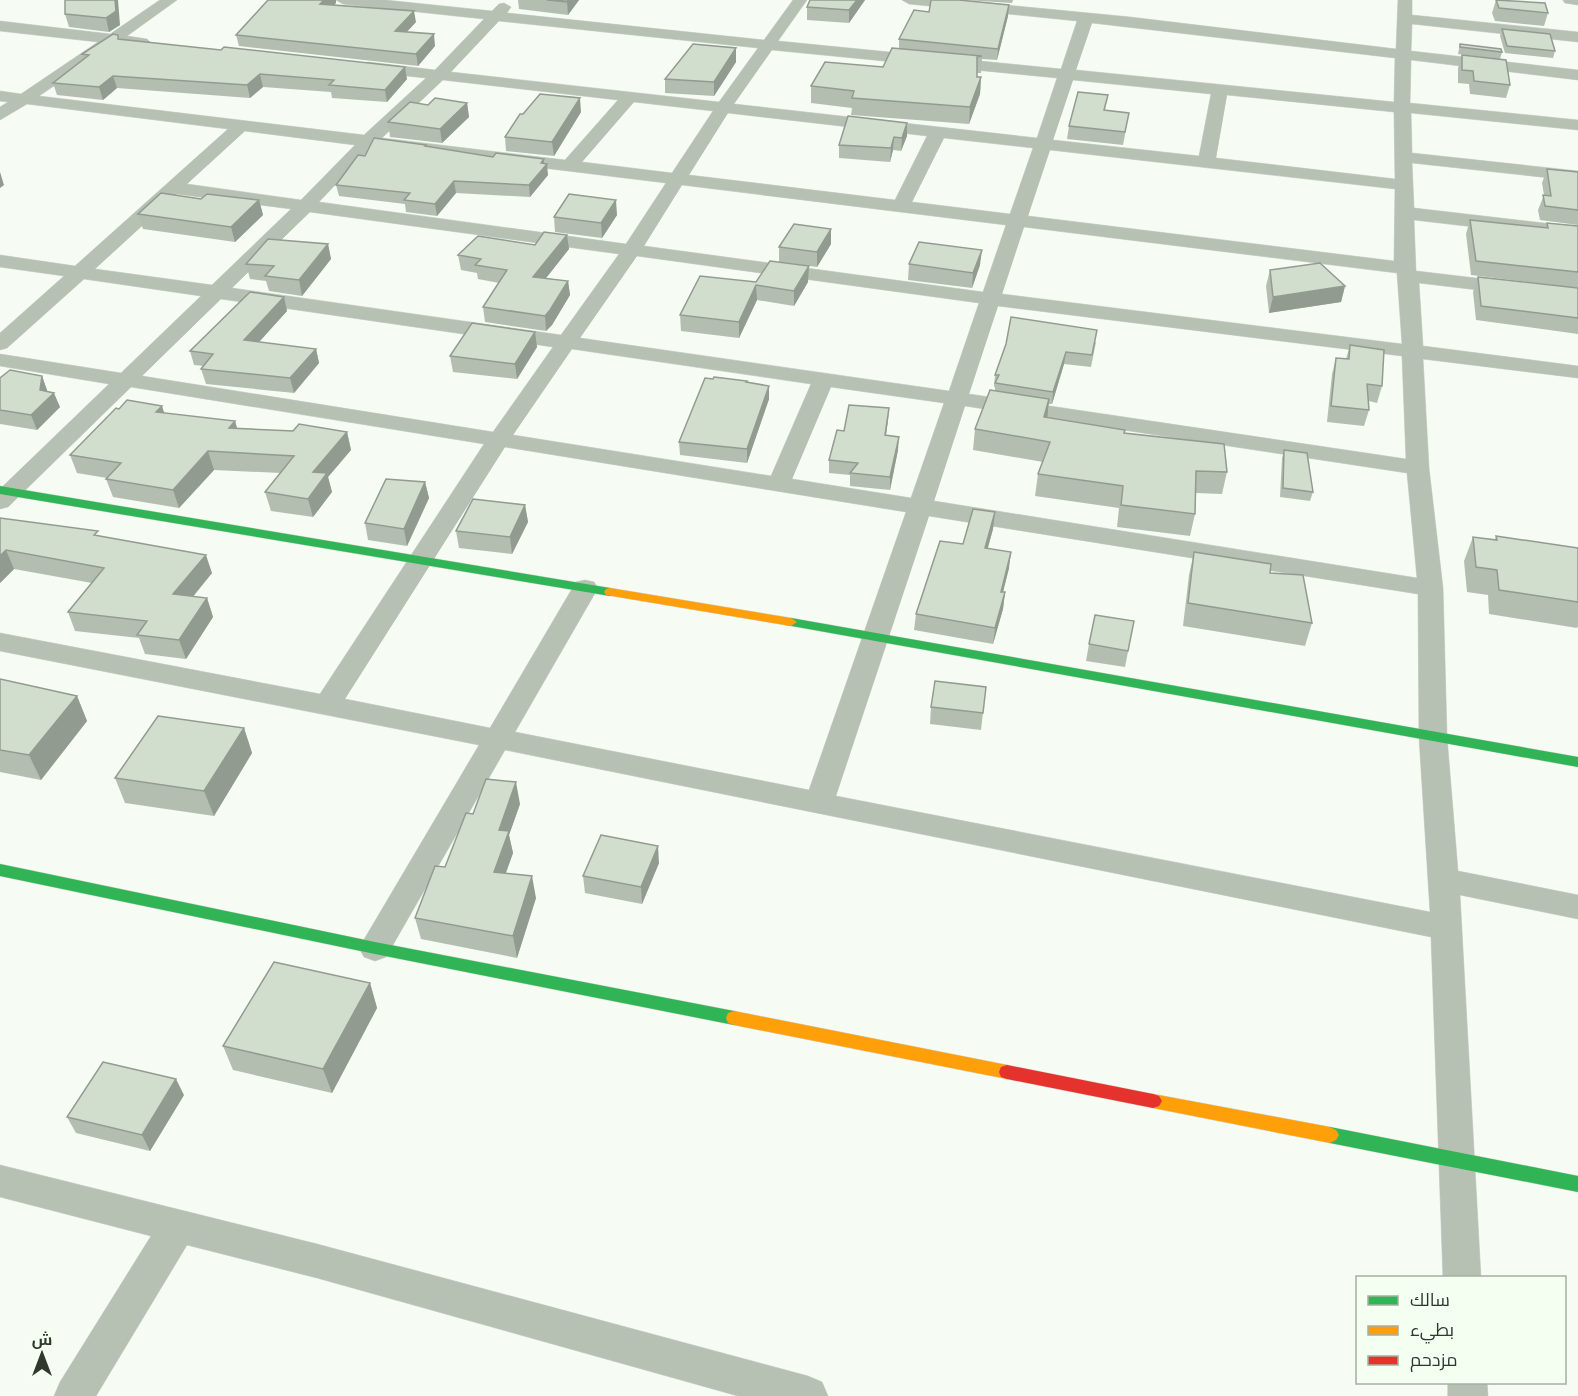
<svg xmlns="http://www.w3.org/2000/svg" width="1578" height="1396" font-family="'PT Serif',Cairo,serif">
<rect width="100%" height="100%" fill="#f6fcf4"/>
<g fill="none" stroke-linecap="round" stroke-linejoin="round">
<defs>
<g id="street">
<path d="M160,0H177L127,36L147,39L150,42L147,45L116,44L39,96L364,135L426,78L368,72L362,70L360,67L362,64L368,62L435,70L484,19L343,4L336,0H385L492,11L499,4L504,3L511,7L507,13L764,40L793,0H807L778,41L1061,69L1077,21L909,4L902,0H954L1130,17L1396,49L1398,0H1412V15L1578,32V42L1412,24L1411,51L1578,70V80L1411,60L1410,103L1578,120V130L1411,113L1412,153L1578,171V181L1412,163L1414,208L1578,227V239L1414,220L1416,271L1578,290V302L1419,283L1423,346L1578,366V378L1423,359L1429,468L1443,588L1447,737L1458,871L1578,895V919L1460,895L1481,1278H1443L1431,937L505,750L386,957L375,961L364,957L359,948L479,745L0,651V633L320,694L484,444L131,387L8,507L0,509V489L109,384L0,366V354L121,373L201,296L84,279L7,348L0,350V333L64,276L0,267V255L75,266L228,129L27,104L0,120V107L8,102L0,101V91L21,94L98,42L0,31V21L110,34ZM499,21L758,48L719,102L451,72ZM1092,23L1395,58L1394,102L1076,70ZM772,50L1057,78L1037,138L734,104ZM443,80L618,100L565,160L382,138ZM1073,80L1211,94L1199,156L1053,140ZM1227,95L1394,112L1395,179L1216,158ZM634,102L713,111L672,173L582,162ZM728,113L927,136L895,200L689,175ZM245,131L355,145L301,200L187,184ZM944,138L1033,148L1010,214L912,202ZM372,147L666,183L626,244L319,202ZM1050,150L1395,189L1394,261L1028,216ZM682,185L1006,225L983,292L644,246ZM177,194L291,209L212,285L95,269ZM310,212L619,254L561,335L232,288ZM1024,227L1397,273L1402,344L1002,294ZM637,256L979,303L949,391L580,338ZM221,299L553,347L493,432L142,376ZM998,306L1402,356L1406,459L969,394ZM572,349L811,384L771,476L513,435ZM831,387L944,403L911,498L792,479ZM965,406L1407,473L1417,578L934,501ZM505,447L906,512L809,790L515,732L598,588L594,582L585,580L576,582L490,728L345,699ZM929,516L1418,594L1419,737L1430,912L836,796Z"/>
<path d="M1563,0H1578V5L1565,3Z"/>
<path d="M0,1165L317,1244L808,1376L822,1382L828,1396H738L317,1278L187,1245L96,1396H54L60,1382L151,1236L0,1197Z"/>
<path d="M1448,1382H1487L1488,1396H1448Z"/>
</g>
<g id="fast">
<path d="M0,486L610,588L616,592L610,596L0,494Z"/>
<path d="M791,618L1578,757V767L786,625L785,622Z"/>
<path d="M0,864L375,942L734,1011L740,1013L742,1018L740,1023L734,1025L375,954L0,876Z"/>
<path d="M1330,1127L1578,1176V1192L1330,1143L1324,1140L1321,1135L1324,1130Z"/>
</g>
<g id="slow">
<path d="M610,588L791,618L797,622L791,626L606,595L604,592L606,589Z"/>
<path d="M734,1011L1007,1065L1013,1067L1015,1072L1013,1077L1007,1079L734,1025L728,1023L726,1018L728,1013Z"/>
<path d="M1153,1094L1330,1127L1336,1130L1339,1135L1336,1140L1330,1143L1153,1108L1147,1106L1144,1101L1147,1096Z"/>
</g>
<path id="jam" d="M1007,1065L1153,1094L1159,1096L1162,1101L1159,1106L1153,1108L1007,1079L1001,1077L999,1072L1001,1067Z"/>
</defs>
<use href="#street" stroke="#d3d8d1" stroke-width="1"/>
<use href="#fast" stroke="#d3d8d1" stroke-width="1"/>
<use href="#slow" stroke="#d3d8d1" stroke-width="1"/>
<use href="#jam" stroke="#d3d8d1" stroke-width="1"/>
<use href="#street" fill="#b6c0b3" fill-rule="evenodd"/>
<use href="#fast" fill="#30b455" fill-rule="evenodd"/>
<use href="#slow" fill="#ff9f0a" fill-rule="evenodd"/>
<use href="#jam" fill="#e5322d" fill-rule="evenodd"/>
</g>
<g fill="#b4beb0">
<path d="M65,0L120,25L109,32L69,27L65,14Z"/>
<path d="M518,0H579L568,15L519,9Z"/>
<path d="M810,0H865L849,23L807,20V7Z"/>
<path d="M964,0H1013L1012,3Z"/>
<path d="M1496,0L1548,13L1544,26L1495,21L1492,13Z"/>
<path d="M336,3L334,5L416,22L407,32L435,46L418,66L239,46L236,35Z"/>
<path d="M1008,16L997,60L982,59L981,73H977V77H981L980,94L969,124L851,115L852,108L811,103V86L883,67L899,48V39Z"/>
<path d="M1502,29L1555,51L1553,58L1505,53L1500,36Z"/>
<path d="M119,39L407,79L387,102L332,98L331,92L263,87L250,98L117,88L103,100L57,95L53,83L84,59L82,54Z"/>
<path d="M1460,44L1502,52L1500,59L1458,54Z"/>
<path d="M1462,55L1510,85L1506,98L1470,94L1469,84L1458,83V68Z"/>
<path d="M736,62L714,96L665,93V79Z"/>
<path d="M1108,95L1105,110L1129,113L1123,145L1067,139L1069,126Z"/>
<path d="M467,103L469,117L442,143L390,137L388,122L428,105Z"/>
<path d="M581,112L554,156L506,151L505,137L523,114Z"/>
<path d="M848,116L907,136L901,151L893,150L890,162L839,158V145Z"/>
<path d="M426,145L427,147L493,157L544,163L548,175L530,197L456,193L437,216L406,212L405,204L339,196L336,185L365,156Z"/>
<path d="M1547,169L1578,172V225L1540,220L1538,210L1544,195L1542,183Z"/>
<path d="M201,199L259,200L263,215L235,242L143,229L138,214Z"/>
<path d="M617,215L602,238L555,232L554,217Z"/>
<path d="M1470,220L1545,228L1547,223L1578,226V288L1471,275L1466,234Z"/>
<path d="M831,229V244L817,267L779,262V247Z"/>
<path d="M567,235L569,249L546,278L568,281L570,295L552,325L546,331L485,322L483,307L499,283L478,279L477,273L461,270L458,255L535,245Z"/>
<path d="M328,244L331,259L302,296L269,291L266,281L250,279L246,264Z"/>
<path d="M909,264L980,265L972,288L908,280Z"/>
<path d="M809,266L808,282L794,306L757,300L739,338L681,331L680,315L756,282Z"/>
<path d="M1270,270L1345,286L1341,302L1269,313L1266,286Z"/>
<path d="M1478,277L1578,288V334L1476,320L1473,292Z"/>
<path d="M284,297L287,311L259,342L316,349L319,363L294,393L206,384L201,369L204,366L194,365L190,351Z"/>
<path d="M535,332L537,347L517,379L453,372L450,356Z"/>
<path d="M1096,342L1091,367L1064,364L1052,404H1049L1047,418L1124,433L1227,472L1222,494L1196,493L1195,514L1190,536L1117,527L1119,508L1035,496L1038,474L1043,462L973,450L975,429L995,391V387H994L995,375Z"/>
<path d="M1350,345L1382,386L1377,403L1369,401V410L1364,426L1327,422L1332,374L1336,358L1346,359Z"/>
<path d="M42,376L47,391L60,407L37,430L0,424V378Z"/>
<path d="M747,383L769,386V399L747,463L680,455L679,442Z"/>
<path d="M889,408L886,435L898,450L890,490L850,486V475L829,473V460L844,431Z"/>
<path d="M164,413L235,421L237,428L293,431L347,432L351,450L328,477L332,492L313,517L271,511L265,492L281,473L214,470L179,508L113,497L106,479L107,478L77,473L70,455Z"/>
<path d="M1284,450L1313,492L1310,501L1280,497L1282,458Z"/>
<path d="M425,482L429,498L407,546L368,540L365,523Z"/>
<path d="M525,505L528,522L512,554L459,548L456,531Z"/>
<path d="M995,512L993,529L988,548L1009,568L1003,592H1005L1003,609L993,644L914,630L916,614L963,544Z"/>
<path d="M0,518L100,536L212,573L193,597L207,598L213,617L186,659L145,654L139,638L75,631L68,612L92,583L14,569L0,583Z"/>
<path d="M1496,536L1578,548V626L1577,628L1489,614L1488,595L1467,592L1464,561L1473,537L1495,540Z"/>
<path d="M1194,552L1270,573L1312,623L1305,646L1183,626L1189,575Z"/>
<path d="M1134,621L1125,667L1086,661L1089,644Z"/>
<path d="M0,679L77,696L87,721L41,780L0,772Z"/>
<path d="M986,687L981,730L930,724L931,707Z"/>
<path d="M244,728L252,753L214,816L125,803L115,778Z"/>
<path d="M520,804L509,835L513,853L506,873L536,898L517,958L421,939L415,918L445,867L473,814Z"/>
<path d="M659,863L642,904L585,893L583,876Z"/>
<path d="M370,983L377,1008L332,1093L233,1070L223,1046Z"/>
<path d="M184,1095L150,1151L76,1133L67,1117Z"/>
</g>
<g fill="#929b90">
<path d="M115,0H118L120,25L109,32L106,18Z"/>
<path d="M324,0H336V3L322,15L320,4Z"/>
<path d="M569,0H579L568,15L567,2Z"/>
<path d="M857,0H865L849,23V10Z"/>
<path d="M1009,5L1008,16L997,60L998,49Z"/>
<path d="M414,11L416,22L397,42L395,31Z"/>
<path d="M434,34L435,46L418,66L416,54Z"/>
<path d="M736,48V62L714,96V82Z"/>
<path d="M405,67L407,79L387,102L385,90Z"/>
<path d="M260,74L263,87L250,98L247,85Z"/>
<path d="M113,76L117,88L103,100L99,87Z"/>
<path d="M981,77L980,94L969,124L970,107Z"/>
<path d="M580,98L581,112L554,156L552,142Z"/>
<path d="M467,103L469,117L442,143L440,129Z"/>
<path d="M907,123V136L901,151L902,138Z"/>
<path d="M894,137L893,150L890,162L891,148Z"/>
<path d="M544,159V167L547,164L548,175L530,197L529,185Z"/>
<path d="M0,172L4,185L0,188Z"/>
<path d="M454,181L456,193L437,216L435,204Z"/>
<path d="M259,200L263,215L235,242L231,227Z"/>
<path d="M616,200L617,215L602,238L601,223Z"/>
<path d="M831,229V244L817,267V252Z"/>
<path d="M567,235L569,249L535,292L533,277Z"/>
<path d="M328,244L331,259L302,296L299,280Z"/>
<path d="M982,250L980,265L972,288L973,273Z"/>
<path d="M809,266L808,282L794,306V291Z"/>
<path d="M568,281L570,295L552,325L546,331L545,316Z"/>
<path d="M756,285L757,300L739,338V322Z"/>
<path d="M1345,286L1341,302L1269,313L1273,297Z"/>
<path d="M284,297L287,311L248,354L244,340Z"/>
<path d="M535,332L537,347L517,379L515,364Z"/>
<path d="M316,349L319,363L294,393L290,378Z"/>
<path d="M1066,352L1064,364L1052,404L1053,392Z"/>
<path d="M42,376L47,390L46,400L54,393L60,407L37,430L31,415L40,390Z"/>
<path d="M769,386V399L747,463V449Z"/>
<path d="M1049,399L1047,421L1044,417Z"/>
<path d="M162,406L168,424L156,412Z"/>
<path d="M889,408L888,421L884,448L885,435Z"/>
<path d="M235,421L240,439L229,428Z"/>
<path d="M347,432L351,450L328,477L332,492L313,517L308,499L313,472Z"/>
<path d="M899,437L898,450L890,490V477Z"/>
<path d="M208,451L214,470L179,508L173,490Z"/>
<path d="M425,482L429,498L407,546L404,529Z"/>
<path d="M525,505L528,522L512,554L510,537Z"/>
<path d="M995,512L993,529L983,564L985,548Z"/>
<path d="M6,550L14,569L0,583V556Z"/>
<path d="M1011,552L1009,568L999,608L1001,592Z"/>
<path d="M206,555L212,573L179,613L173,594Z"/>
<path d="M1005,592L1003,609L993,644L995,628Z"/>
<path d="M207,598L213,617L186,659L179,640Z"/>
<path d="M77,696L87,721L41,780L29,755Z"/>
<path d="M244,728L252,753L214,816L204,791Z"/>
<path d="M516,782L520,804L509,835L513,853L498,894L494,872L499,830Z"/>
<path d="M658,846L659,863L642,904L641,887Z"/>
<path d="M532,876L536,898L517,958L513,936Z"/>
<path d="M370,983L377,1008L332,1093L323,1069Z"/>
<path d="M176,1079L184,1095L150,1151L142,1135Z"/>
</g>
<g fill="#d1ddcd" stroke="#929b90" stroke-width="1.5">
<path d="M65,0H115L116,11L106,18L65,14Z"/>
<path d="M268,0H324L320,4L414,11L395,31L434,34L416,54L236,35Z"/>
<path d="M547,0H569L567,2Z"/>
<path d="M810,0H857L849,10L807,7Z"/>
<path d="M931,0H959L1009,5L998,49L899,39L914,10L929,12Z"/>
<path d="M1496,0L1545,3L1548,13L1499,8Z"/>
<path d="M1502,29L1550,34L1555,51L1507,46Z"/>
<path d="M113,34L118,35V39L221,50L224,47L405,67L385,90L329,85L334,80L260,74L247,85L113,76L99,87L53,83L89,55L82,54Z"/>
<path d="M693,44L736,48L714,82L665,79Z"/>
<path d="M1460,44L1501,49L1502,52L1460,47Z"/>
<path d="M892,48L982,56L977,57V77H981L970,107L852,98L854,91L811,86L825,62L883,67Z"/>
<path d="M1462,55L1506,60L1510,85L1474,81L1473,71L1462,70Z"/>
<path d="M1078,92L1108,95L1104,110L1129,113L1125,132L1069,126Z"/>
<path d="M540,94L580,98L552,142L505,137L520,114H523Z"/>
<path d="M435,98L467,103L440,129L388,122L410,102L428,105Z"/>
<path d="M848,116L907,123L902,138L894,137L891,148L839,145Z"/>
<path d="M374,138L426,145L425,146L493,157L496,153L544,159L541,163L547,164L529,185L454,181L435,204L404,200L410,193L336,185L358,155L365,156Z"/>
<path d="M1547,169L1578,172V210L1545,206L1543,195L1551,196Z"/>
<path d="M161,193L201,199L207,194L259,200L231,227L138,214Z"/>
<path d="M569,194L616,200L601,223L554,217Z"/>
<path d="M1470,220L1548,228L1547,223L1578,226V272L1476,261Z"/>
<path d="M794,224L831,229L817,252L779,247Z"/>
<path d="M544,232L567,235L533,277L568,281L550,310L545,316L483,307L507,270L475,265L481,259L458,255L478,236L535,245Z"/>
<path d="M268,239L328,244L299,280L265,276L274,266L246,264Z"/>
<path d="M919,242L982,250L973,273L909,264Z"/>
<path d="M770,261L809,266L794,291L756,285L739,322L680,315L700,276L756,282Z"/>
<path d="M1320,263L1345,286L1273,297L1270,270Z"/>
<path d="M1478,277L1578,288V318L1481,306Z"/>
<path d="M250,292L284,297L244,340L316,349L290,378L201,369L213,354L190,351Z"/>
<path d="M1011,317L1097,330L1092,355L1066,352L1053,392L995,383L999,375H995L1006,344Z"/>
<path d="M472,323L535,332L515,364L450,356Z"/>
<path d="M1350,345L1384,350L1382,386L1367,384L1369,410L1331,406L1336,358L1349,359Z"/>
<path d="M10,370L42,376L40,390L54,393L31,415L0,410V378Z"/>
<path d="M714,377L747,381L746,382L769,386L747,449L679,442L705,378L713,379Z"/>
<path d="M990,390L1049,399L1044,417L1125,430L1124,433L1224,444L1227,472L1196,471L1195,514L1121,505L1123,486L1038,474L1050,442L975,429Z"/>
<path d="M127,400L162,406L156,412L235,421L229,428L293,431L299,424L347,432L313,472L327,473L308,499L265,492L294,456L208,451L173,490L106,479L121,463L70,455L116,408L119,409Z"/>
<path d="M849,405L889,408L885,435L899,437L890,477L850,473L858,463L829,460L837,430L844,431Z"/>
<path d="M1284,450L1307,453L1313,492L1283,488Z"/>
<path d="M386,479L425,482L404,529L365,523Z"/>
<path d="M473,499L525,505L510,537L456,531Z"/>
<path d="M973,509L995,512L985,548L1011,552L1001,592H1005L995,628L916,614L940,541L963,544Z"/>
<path d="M0,518L98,531L94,535L206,555L173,594L207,598L179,640L137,635L147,621L68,612L104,568L6,550L0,556Z"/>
<path d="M1496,536L1578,548V602L1499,590L1497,570L1476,567L1473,537L1497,540Z"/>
<path d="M1194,552L1271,564L1270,573L1303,575L1312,623L1188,603Z"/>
<path d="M1095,615L1134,621L1128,651L1089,644Z"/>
<path d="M0,679L77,696L29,755L0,750Z"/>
<path d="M935,681L986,687L983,713L931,707Z"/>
<path d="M158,716L244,728L204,791L115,778Z"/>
<path d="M486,779L516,782L499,830L509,831L494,872L532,876L513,936L415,918L435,866L445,867L466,813L473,814Z"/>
<path d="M601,835L658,846L641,887L583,876Z"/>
<path d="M274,962L370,983L323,1069L223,1046Z"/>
<path d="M103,1062L176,1079L142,1135L67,1117Z"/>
</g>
<rect x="1356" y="1276" width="210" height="108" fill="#f4fff1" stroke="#a6afa3" stroke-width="1.5"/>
<rect x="1368" y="1296" width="30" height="9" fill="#30b455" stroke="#a6afa3" stroke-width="1.5"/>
<text x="1410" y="1306" font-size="18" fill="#30372e">سالك</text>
<rect x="1368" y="1326" width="30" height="9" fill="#ff9f0a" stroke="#a6afa3" stroke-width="1.5"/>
<text x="1410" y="1336" font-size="18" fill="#30372e">بطيء</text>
<rect x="1368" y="1356" width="30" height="9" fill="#e5322d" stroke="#a6afa3" stroke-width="1.5"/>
<text x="1410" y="1366" font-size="18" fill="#30372e">مزدحم</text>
<g transform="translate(42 1354)" stroke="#f4fff1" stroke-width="4.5" paint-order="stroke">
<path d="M0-4.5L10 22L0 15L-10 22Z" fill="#30372e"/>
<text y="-9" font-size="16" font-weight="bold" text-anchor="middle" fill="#30372e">ش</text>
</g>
</svg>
